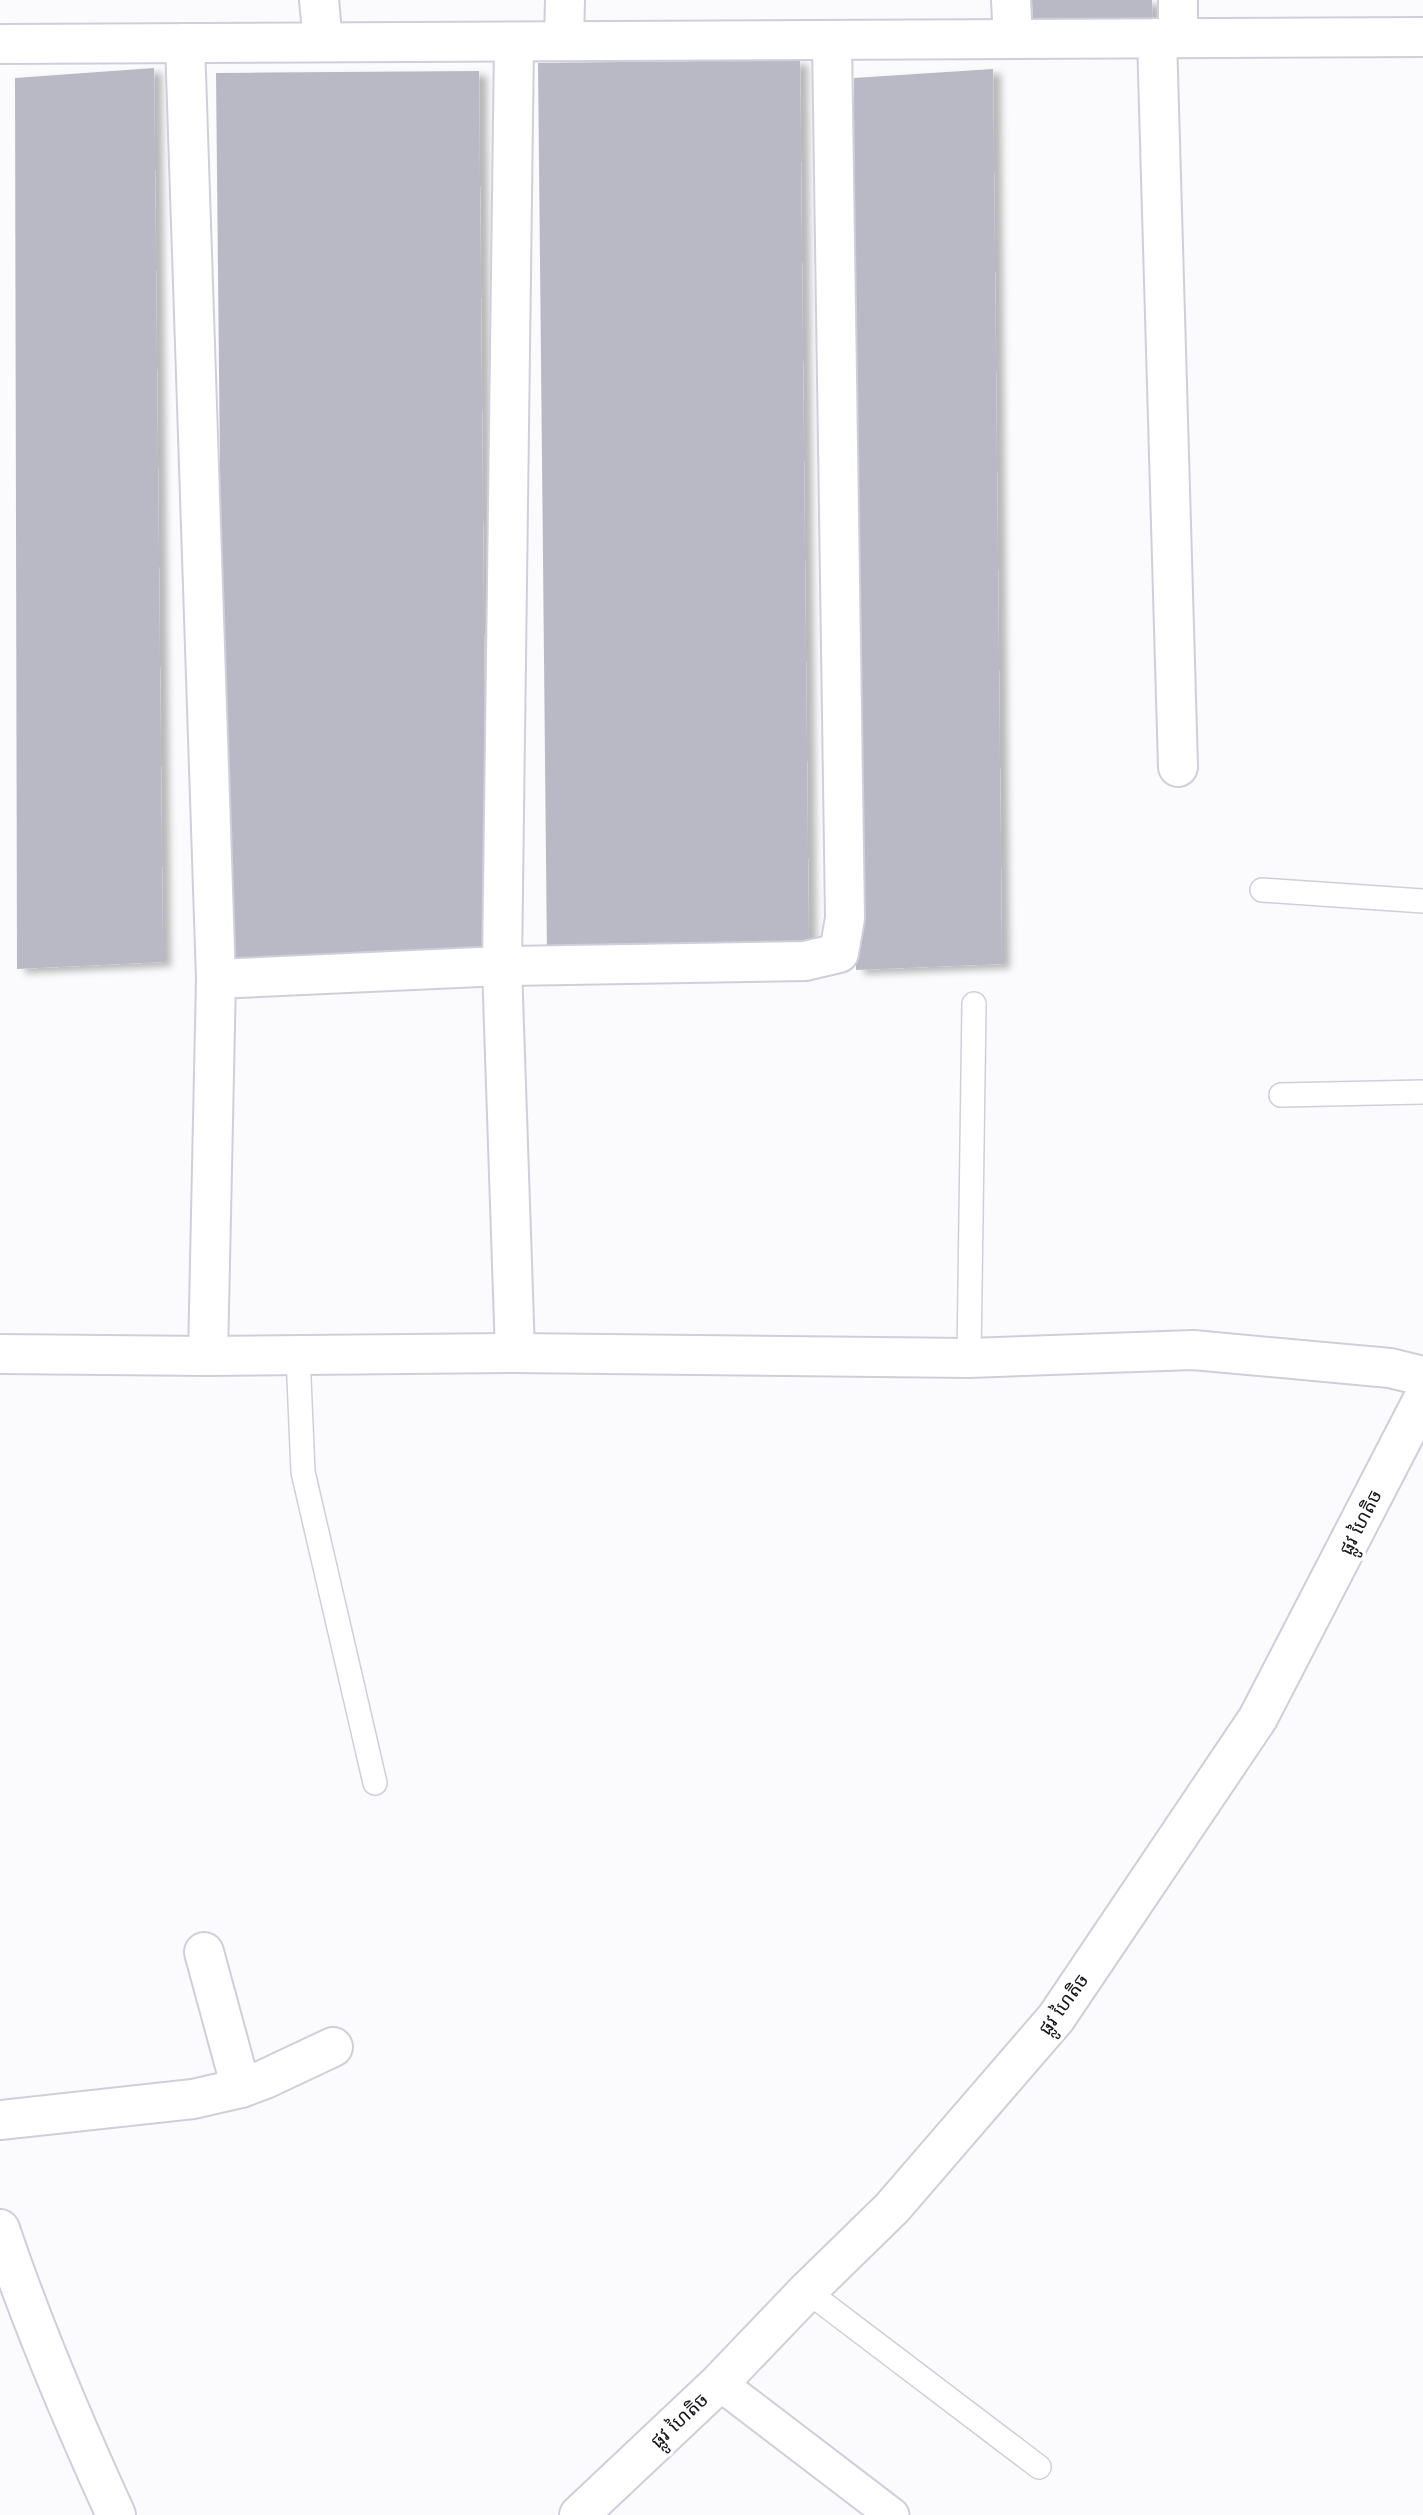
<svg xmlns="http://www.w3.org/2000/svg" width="1423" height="2515" font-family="Inter,'Noto Sans Khmer',sans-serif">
<defs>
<filter id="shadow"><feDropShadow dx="8" dy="4.5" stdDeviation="3.5" flood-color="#0004"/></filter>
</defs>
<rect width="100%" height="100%" fill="#fbfbfd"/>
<g fill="#b9b9c5" filter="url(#shadow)">
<path d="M1032,0H1152L1153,22L1033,25Z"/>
<path d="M800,60L809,955L547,957L538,63Z"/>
<path d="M154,68L163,962L17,969L15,78Z"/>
<path d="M993,69L1002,964L856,970L854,78Z"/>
<path d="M479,71L487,965L225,967L216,73Z"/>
</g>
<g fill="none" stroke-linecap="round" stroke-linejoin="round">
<defs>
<g id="service">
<path d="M1262,890L1423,901"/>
<path d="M1281,1095L1423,1092"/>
<path d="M298,1355L303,1472L375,1783"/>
<path d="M969,1358L974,1004"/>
<path d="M807,2291L1039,2467"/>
</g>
<path id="pedestrian" d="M719,2383L892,2515"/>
<g id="minor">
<path d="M319,0L323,42"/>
<path d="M1011,0L1013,39"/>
<path d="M1157,38L1178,767"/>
<path d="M1178,38V0"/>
<path d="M564,41L565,0"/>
<path d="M514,42L502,966L515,1353"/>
<path d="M185,43L216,979L208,1356"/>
<path d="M0,44L1423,37"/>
<path d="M216,979L502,966L805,961L839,953L845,918L832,40"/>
<path d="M0,1354L208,1356L515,1353L969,1358L1193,1350L1390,1368L1423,1376"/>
<path d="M204,1952L241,2088"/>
<path d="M0,2120L193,2099L241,2088L265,2079L333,2047"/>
<path d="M0,2229C33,2327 73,2421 116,2515"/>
</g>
<path id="tertiary" d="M579,2515L719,2383L807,2291L892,2208L1056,2018L1258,1718L1423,1399"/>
</defs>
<use href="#service" stroke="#cfcfdc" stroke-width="26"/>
<use href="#pedestrian" stroke="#cfcfdc" stroke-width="37"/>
<use href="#minor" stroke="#cfcfdc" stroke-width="42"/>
<use href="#tertiary" stroke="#cfcfdc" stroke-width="42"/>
<use href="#service" stroke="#fff" stroke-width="23"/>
<use href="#pedestrian" stroke="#fff" stroke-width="33"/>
<use href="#minor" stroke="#fff" stroke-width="38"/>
<use href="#tertiary" stroke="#fff" stroke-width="38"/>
</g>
<g text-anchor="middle" stroke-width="7" stroke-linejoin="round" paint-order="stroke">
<g font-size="19" fill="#141418" stroke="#fff">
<text transform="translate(1360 1522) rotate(-63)" y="7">ផ្លូវ ហៃតិច</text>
<text transform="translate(1063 2004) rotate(-54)" y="7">ផ្លូវ ហៃតិច</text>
<text transform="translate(679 2420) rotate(-43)" y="7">ផ្លូវ ហៃតិច</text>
</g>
</g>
</svg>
